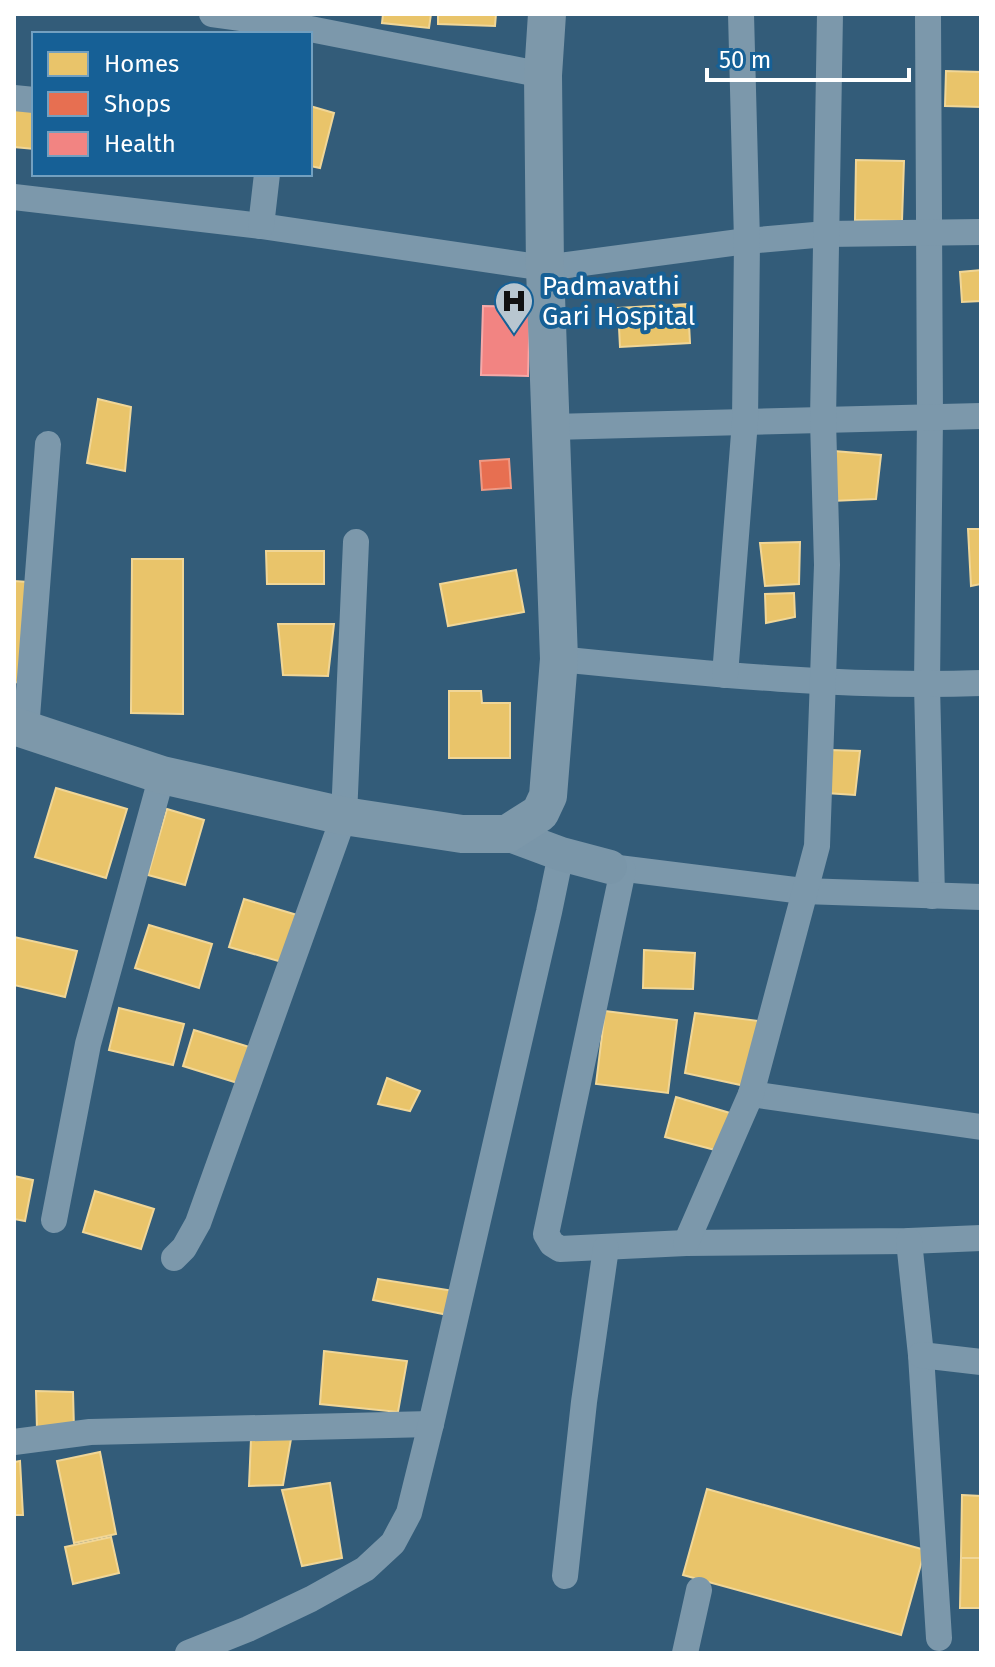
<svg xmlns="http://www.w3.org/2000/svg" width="995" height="1667" font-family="'Fira Sans',sans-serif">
<rect width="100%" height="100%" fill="#335c79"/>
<g fill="#e9c46a" stroke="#f0d697" stroke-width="2">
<path d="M383,14H431L429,28L382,23Z"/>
<path d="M438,14H496L495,26L438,24Z"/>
<path d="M946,71L981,72V107L945,106Z"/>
<path d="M34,101V149L14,147V103Z"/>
<path d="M310,106L334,113L320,168L310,166Z"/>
<path d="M856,160L904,161L902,221L855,220Z"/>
<path d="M981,270V301L962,302L960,272Z"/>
<path d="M688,304L690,343L620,347L618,308Z"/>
<path d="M98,399L131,407L125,471L87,463Z"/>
<path d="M834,451L881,455L876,499L832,501Z"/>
<path d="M968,529H981V584L971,586Z"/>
<path d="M800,542L799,584L765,586L760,543Z"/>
<path d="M266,551H324V584H267Z"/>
<path d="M132,559H183V714L131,713Z"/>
<path d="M516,570L524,612L448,626L440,584Z"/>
<path d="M14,581L28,582L23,683L14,682Z"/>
<path d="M794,593L795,617L766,623L765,594Z"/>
<path d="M278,624H334L328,676L283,675Z"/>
<path d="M449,691H481L482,703H510V758H449Z"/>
<path d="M831,750L860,751L855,795L826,793Z"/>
<path d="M56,788L127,809L106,878L35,857Z"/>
<path d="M167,809L204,820L185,885L148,875Z"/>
<path d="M244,899L297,915L282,962L229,947Z"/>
<path d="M149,925L212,944L199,988L135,968Z"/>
<path d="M14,937L77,951L65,997L14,985Z"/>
<path d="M644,950L695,953L693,989L643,988Z"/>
<path d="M119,1008L184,1024L173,1065L109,1050Z"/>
<path d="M605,1011L677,1020L668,1093L596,1084Z"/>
<path d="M695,1013L759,1021L745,1086L685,1073Z"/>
<path d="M194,1030L256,1049L244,1085L183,1066Z"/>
<path d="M387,1078L420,1091L410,1111L378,1104Z"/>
<path d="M676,1097L730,1113L719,1151L665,1137Z"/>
<path d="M14,1176L33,1180L25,1221L14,1219Z"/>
<path d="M95,1191L154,1209L141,1249L83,1232Z"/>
<path d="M378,1279L454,1291L448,1315L373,1300Z"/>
<path d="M324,1351L407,1361L398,1412L320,1404Z"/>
<path d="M36,1391L73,1392L74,1429L37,1430Z"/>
<path d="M251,1439H291L283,1485L249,1486Z"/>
<path d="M100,1452L116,1534L74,1543L57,1461Z"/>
<path d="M20,1461L23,1515H14V1462Z"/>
<path d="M330,1483L342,1558L302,1566L282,1490Z"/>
<path d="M707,1489L925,1550L901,1635L683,1575Z"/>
<path d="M962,1495L981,1496V1558H961Z"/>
<path d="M111,1537L119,1573L73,1584L65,1547Z"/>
<path d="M961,1558H981V1608H960Z"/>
</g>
<path fill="#e76f51" stroke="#ee9a85" stroke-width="2" d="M509,459L511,488L482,490L480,461Z"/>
<path fill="#f28482" stroke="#f6a9a8" stroke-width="2" d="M483,306L530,307L528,376L481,375Z"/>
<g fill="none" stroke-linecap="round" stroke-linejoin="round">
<g stroke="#7c98ab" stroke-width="26">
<path d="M212,14L285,24L543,75"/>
<path d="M928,14L930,418L927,685L932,896"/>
<path d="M14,98L34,100"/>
<path d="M14,197L261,226L545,268L747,241L826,234L981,232"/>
<path d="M261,226L267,174"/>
<path d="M552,427L981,416"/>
<path d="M559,659C699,673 840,688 981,683"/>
<path d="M725,675L745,421L747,241L741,14"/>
<path d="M26,730L48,444"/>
<path d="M610,867L803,891L981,897"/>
<path d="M623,870L546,1234L552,1244L560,1249L686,1243L909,1241L981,1238"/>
<path d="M751,1094L981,1127"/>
<path d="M54,1220L88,1044L162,775"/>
<path d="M909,1241L921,1355L939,1638"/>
<path d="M686,1243L751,1094L817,846L827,565L823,420L830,14"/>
<path d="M174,1258L184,1248L198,1223L344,816L356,542"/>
<path d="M921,1355L981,1362"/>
<path d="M14,1442L90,1432L431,1424"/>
<path d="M565,1576L584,1402L606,1248"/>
<path d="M188,1653L248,1629L311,1599L365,1569L393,1543L409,1513L431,1424L549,912L561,854"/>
<path d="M685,1653L699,1590"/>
</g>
<path stroke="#7a96a9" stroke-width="34" d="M507,834L561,854L610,867"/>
<path stroke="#7d98aa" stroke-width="38" d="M14,726L162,775L344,816L462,834H507L540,813L548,796L559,659L545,268L543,75L547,14"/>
</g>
<defs>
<symbol id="hospital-pin" viewBox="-11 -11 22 30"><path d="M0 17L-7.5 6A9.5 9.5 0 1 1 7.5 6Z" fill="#b8c6d0" stroke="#166096"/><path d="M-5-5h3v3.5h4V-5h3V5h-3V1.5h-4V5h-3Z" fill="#111"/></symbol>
</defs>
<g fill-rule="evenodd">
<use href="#hospital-pin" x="492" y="279" width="44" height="60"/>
</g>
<g text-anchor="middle" stroke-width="8" stroke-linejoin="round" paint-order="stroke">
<g font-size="26" fill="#fff" stroke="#166096" text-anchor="start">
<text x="542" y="295">Padmavathi<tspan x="542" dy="30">Gari Hospital</tspan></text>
</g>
</g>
<rect width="995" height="1667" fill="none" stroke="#ffffff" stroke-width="32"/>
<rect x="32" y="32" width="280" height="144" fill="#166096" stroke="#73a0c0" stroke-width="2"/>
<rect x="48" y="52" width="40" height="24" fill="#e9c46a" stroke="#73a0c0" stroke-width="2"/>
<text x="104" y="72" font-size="24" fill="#ffffff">Homes</text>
<rect x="48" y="92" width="40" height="24" fill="#e76f51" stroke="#73a0c0" stroke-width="2"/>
<text x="104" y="112" font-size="24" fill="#ffffff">Shops</text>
<rect x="48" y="132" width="40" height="24" fill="#f28482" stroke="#73a0c0" stroke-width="2"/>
<text x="104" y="152" font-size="24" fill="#ffffff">Health</text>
<path d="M707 68v12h202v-12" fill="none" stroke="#ffffff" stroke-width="4"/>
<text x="719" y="68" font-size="24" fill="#ffffff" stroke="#166096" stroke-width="6" paint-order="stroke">50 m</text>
</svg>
